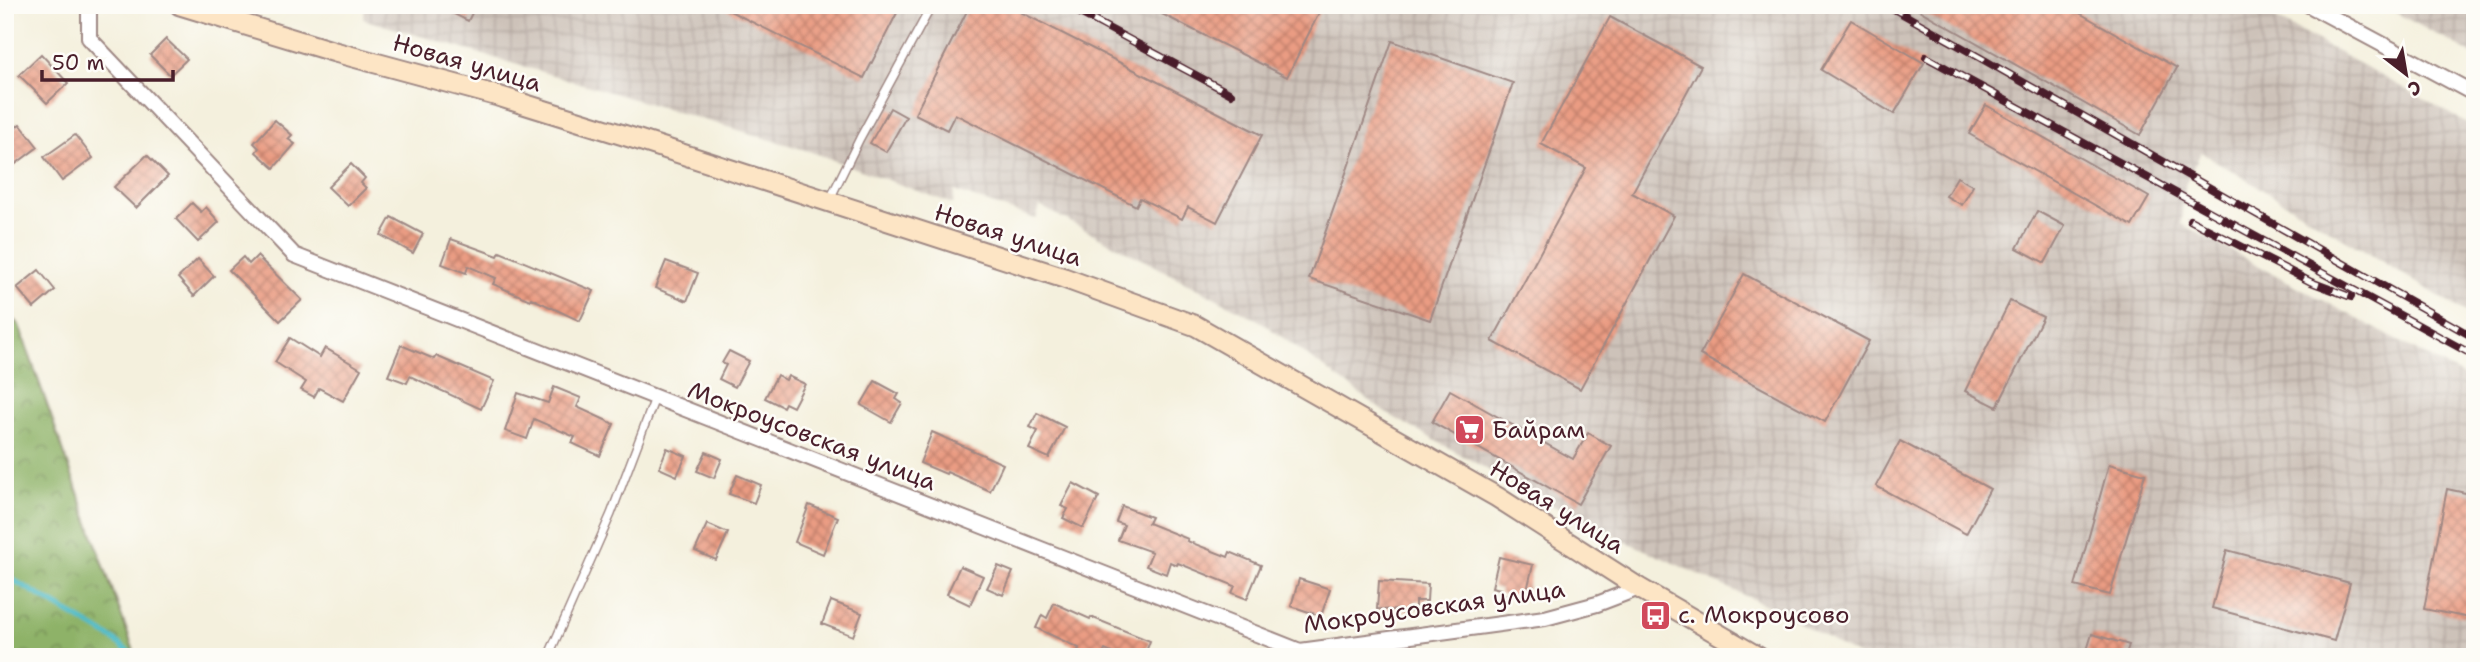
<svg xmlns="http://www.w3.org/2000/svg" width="2480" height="662" font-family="'Shantell Sans',sans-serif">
<defs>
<pattern id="industrial-grid" width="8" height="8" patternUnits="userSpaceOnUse" patternTransform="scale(1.75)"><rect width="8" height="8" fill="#cdc2b9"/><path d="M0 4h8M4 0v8" fill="none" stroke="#b2a69f"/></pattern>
<pattern id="forest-crowns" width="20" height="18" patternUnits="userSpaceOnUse" patternTransform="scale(1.75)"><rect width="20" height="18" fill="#8eb268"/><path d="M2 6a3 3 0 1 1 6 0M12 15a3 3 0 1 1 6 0" fill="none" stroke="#769056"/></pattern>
<pattern id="building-cross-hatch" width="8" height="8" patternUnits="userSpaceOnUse" patternTransform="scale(1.75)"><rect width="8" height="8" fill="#ea9c83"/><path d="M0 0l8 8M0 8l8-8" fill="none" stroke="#c07f6b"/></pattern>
</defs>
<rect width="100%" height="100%" fill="#fdfcf7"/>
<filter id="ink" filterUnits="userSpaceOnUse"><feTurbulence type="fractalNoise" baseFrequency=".0143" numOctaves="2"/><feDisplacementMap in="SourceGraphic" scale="14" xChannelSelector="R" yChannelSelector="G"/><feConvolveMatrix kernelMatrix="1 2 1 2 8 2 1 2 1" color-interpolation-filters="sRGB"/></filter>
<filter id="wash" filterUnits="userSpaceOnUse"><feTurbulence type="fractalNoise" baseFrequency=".00686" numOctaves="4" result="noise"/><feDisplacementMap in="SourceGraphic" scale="28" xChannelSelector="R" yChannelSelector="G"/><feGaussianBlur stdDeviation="1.57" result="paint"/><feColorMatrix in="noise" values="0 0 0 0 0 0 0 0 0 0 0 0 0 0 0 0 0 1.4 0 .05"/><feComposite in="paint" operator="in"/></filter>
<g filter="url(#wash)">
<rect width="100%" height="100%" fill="#f4f0dd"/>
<g fill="url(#industrial-grid)">
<path d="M366,5H2251L2475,127V318L2201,152L2184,187L2181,224L2475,382V657H1860L1779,611L1579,520L1386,413L1260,321L1040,206L1036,219L954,191L953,204L809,151L363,19Z"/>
<path d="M2381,5H2475V55Z"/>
</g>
<path fill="url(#forest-crowns)" stroke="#6c684a" stroke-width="2" d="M5,312L19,325L136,657H5Z"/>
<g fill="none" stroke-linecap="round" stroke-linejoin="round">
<path stroke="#4fbcc9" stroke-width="5" d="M5,575L113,639L135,657"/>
</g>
<g id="blocks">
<g fill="url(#building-cross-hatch)">
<path d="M436,5H476L468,21Z"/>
<path d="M718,5H901L864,78Z"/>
<path d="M970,5H1007L1262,135L1217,222L1188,207L1182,219L1140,198L1136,206L955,114L947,130L915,114Z"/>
<path d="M1144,5H1323L1287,77Z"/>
<path d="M1910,5H2065L2177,68L2140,135Z"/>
<path d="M1610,17L1701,66L1632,193L1674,216L1580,389L1492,341L1586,168L1541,144Z"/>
<path d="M1851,20L1924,63L1894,114L1821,70Z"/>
<path d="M166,39L187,59L170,75L150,55Z"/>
<path d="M1392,41L1513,83L1430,320L1309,279Z"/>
<path d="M41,54L68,83L47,103L19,75Z"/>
<path d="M1986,105L2149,197L2132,226L1969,134Z"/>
<path d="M890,108L906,117L886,152L870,143Z"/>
<path d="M275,120L292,135L288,139L295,144L274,168L256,152L259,148L254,143Z"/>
<path d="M20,124L38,147L5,172V136Z"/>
<path d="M75,135L93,158L62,181L44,157Z"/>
<path d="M147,155L168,176L136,208L114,187Z"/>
<path d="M351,164L365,178L361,183L366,188L348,206L328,187Z"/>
<path d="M1957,177L1973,186L1962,205L1946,196Z"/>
<path d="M192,203L201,212L206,207L219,222L198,242L176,219Z"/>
<path d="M2037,211L2065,226L2045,263L2017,248Z"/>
<path d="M391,217L423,234L413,253L381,235Z"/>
<path d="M451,239L498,256L500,252L594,291L580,321L531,298L530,300L493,284L496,278L468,266L466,273L442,264Z"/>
<path d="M257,256L302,300L280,321L229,270L243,257L249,264Z"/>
<path d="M198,259L214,276L194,296L178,278Z"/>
<path d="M666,261L698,273L687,301L655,288Z"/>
<path d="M39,270L55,290L34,308L17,288Z"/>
<path d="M1744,274L1869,341L1825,422L1700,355Z"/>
<path d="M2010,301L2043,317L1997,407L1965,391Z"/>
<path d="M290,338L320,357L325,348L361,369L343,401L319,388L314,397L301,390L306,382L275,362Z"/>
<path d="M401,345L434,359L436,356L494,381L481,409L410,376L407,383L388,376Z"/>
<path d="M729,351L749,361L735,387L719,379L726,365L722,363Z"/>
<path d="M777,375L786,380L788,376L805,384L793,407L785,403L783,407L765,398Z"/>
<path d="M875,381L899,394L896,399L902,403L891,422L861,405Z"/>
<path d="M554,387L581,398L577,407L614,424L600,456L572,443L575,437L534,419L527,439L505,431L518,393L548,403Z"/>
<path d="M1450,390L1573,459L1588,433L1611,446L1578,504L1432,422Z"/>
<path d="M1037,413L1065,427L1049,458L1029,449L1038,431L1030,427Z"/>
<path d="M932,432L1003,464L990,491L947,472L946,474L920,463Z"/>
<path d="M1900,441L1990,489L1966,534L1876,486Z"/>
<path d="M667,448L686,456L677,476L659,468Z"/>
<path d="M706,452L722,459L714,478L697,471Z"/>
<path d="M2109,464L2145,474L2110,595L2075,586Z"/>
<path d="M737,475L761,485L754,503L729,494Z"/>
<path d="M1073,483L1099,497L1083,528L1063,518L1068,509L1061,506Z"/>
<path d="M2447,489L2475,495V619L2424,609Z"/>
<path d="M809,505L838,517L823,554L795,542Z"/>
<path d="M1122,506L1151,517L1148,523L1188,539L1187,541L1228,557L1230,552L1261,565L1247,599L1232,593L1235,586L1178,563L1177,565L1170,562L1166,574L1146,566L1152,552L1118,540L1124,525L1116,522Z"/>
<path d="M707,524L728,533L716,560L695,551Z"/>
<path d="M2227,550L2350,583L2334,641L2212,608Z"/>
<path d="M1499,557L1533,565L1525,599L1499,593L1500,589L1492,587Z"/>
<path d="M960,566L983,576L970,605L947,594Z"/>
<path d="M998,566L1013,572L1003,595L987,588Z"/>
<path d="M1299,579L1330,589L1321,616L1291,606Z"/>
<path d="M1379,581L1428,584L1427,601H1415V612L1377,609Z"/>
<path d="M831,601L862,613L853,636L822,624Z"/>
<path d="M1054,603L1090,619L1091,617L1150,641L1144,657H1121L1105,650L1102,657H1091L1078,652L1079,648L1036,628L1042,615L1047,618Z"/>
<path d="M2092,634L2129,645L2125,657H2085Z"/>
</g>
</g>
</g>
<g filter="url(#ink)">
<use href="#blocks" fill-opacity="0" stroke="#9f8884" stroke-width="2"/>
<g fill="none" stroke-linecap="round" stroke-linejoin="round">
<defs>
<g id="lane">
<path d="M829,201L860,138L932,5"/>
<path d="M548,657L611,514L655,398"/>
</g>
<g id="street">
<path d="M89,5V38L294,255L1300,651L1545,618L1597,604L1639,588"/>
<path d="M2309,5L2475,94"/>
</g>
<path id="secondary" d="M180,5L335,52L498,96L636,139L1064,278L1196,326L1497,497L1639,588L1758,657"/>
</defs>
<use href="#lane" stroke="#9f8884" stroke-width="10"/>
<use href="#street" stroke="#9f8884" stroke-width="18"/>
<use href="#secondary" stroke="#9f8884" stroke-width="23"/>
<use href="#lane" stroke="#fff" stroke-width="7"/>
<use href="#street" stroke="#fff" stroke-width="14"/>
<use href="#secondary" stroke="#fde5c5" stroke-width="19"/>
<defs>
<g id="rail">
<path d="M1065,5L1231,94"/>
<path d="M1887,5L2475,338"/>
<path d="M1926,57L2475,356"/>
<path d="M2190,220L2311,282L2351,297"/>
</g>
</defs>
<use href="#rail" stroke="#4a1f2b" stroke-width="8"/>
<use href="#rail" stroke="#fdfcf7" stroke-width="5" stroke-dasharray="16" stroke-linecap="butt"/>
</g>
</g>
<defs>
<symbol id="supermarket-square" viewBox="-11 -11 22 22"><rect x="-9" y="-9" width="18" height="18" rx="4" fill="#d1495b" stroke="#fdfcf7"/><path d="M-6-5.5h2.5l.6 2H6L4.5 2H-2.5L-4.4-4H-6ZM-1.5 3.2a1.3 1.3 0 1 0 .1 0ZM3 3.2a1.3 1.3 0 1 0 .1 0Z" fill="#fff"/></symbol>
<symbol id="bus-square" viewBox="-11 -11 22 22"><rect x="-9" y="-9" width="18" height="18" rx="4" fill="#d1495b" stroke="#fdfcf7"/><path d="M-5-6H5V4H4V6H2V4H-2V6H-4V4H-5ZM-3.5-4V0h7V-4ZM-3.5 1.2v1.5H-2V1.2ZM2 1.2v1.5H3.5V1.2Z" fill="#fff"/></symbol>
</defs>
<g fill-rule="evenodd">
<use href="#supermarket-square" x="1452" y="412" width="35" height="35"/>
<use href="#bus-square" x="1638" y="598" width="35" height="35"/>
</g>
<g text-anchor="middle" stroke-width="5" stroke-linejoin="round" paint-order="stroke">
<g font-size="24" fill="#4a1f2b" stroke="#fdfcf7">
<text transform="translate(467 63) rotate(16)" y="8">Новая улица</text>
<text transform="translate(1008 235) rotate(18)" y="8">Новая улица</text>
<text transform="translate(812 436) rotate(21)" y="8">Мокроусовская улица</text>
<text transform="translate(1557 507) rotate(32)" y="8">Новая улица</text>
<text transform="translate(1434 607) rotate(-8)" y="8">Мокроусовская улица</text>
</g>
<g font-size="24" fill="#4a1f2b" stroke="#fdfcf7" text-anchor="start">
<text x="1492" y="438">Байрам</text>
<text x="1678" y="623">с. Мокроусово</text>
</g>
</g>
<rect width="2480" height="662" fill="none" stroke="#fdfcf7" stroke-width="28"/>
<g transform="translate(2406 74) rotate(149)" stroke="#fdfcf7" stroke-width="5" paint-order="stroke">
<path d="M0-5L12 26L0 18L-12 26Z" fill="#4a1f2b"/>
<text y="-10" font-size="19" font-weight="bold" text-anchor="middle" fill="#4a1f2b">С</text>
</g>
<path d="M42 70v10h131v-10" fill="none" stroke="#4a1f2b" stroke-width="3.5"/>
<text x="52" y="70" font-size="21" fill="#4a1f2b" stroke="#fdfcf7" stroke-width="5" paint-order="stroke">50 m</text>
</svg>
